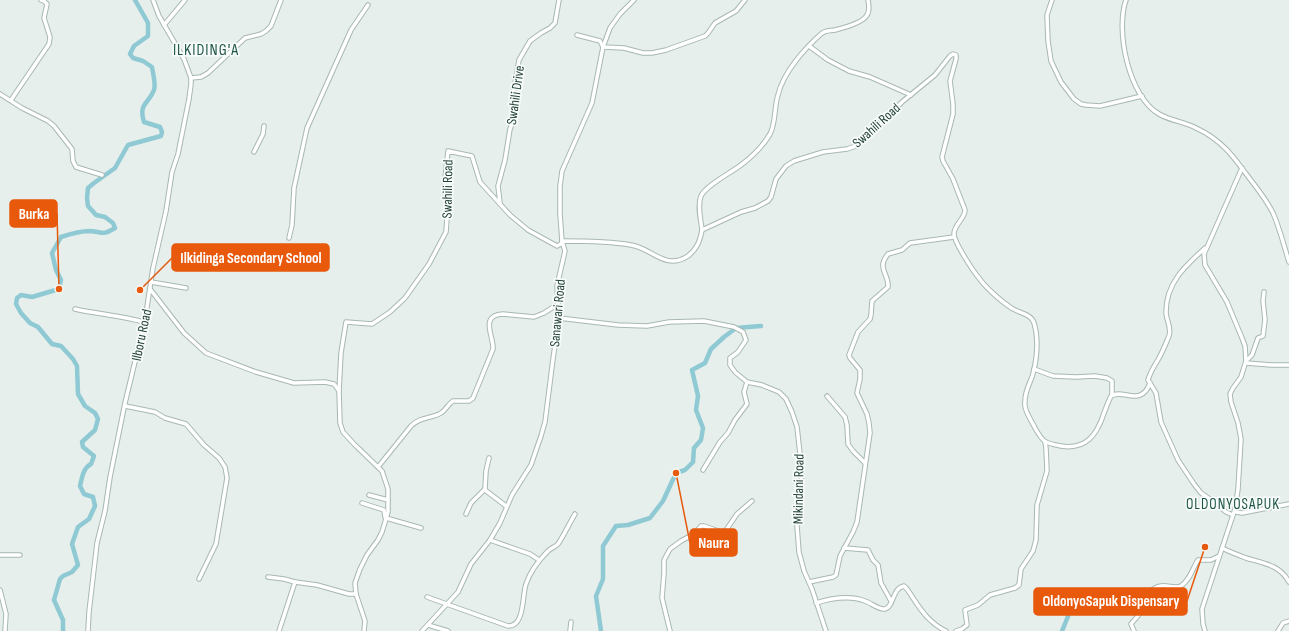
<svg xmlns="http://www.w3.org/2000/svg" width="1289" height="631" font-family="'Sofia Sans Condensed',sans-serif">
<rect width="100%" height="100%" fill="#e6efeb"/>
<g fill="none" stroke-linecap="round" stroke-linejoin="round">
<g stroke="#8ec9d4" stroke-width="4.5">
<path d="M63,631V620L54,600L60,579L63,576L72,572L78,565L72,544L78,527L89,519L95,506L93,497L84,494L80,486C82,478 83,468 91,464L94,456L83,447L82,442L95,430L98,419L95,413L85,406L78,394L77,366L73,359L61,346L52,344L38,327L30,323L21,313L16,304L17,298L21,295L32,297L59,289L61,280L56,270L52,253L61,237C70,234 80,231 90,231C104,232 102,236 115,228L113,223L105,217L96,215L88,206L87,198L88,188L94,183L115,168L128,145L161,136L162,132L160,127L144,122C138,103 149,104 154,90C156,84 153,74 152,67L143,61L133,58L130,54L134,46L148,36V23L135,0"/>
<path d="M601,631L596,596L603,579V546L616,526L628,525L650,518L663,501L676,473L685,470L693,462L694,448L701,440L703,428L696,410L698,396L692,370L705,363L711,349L724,337L736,328L761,326"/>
<path d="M1062,631L1071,609L1112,600"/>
</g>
<defs>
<g id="minor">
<path d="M1052,0L1047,15L1048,41L1051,61L1061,82L1074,99L1081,104L1086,105L1100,106L1142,96"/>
<path d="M1126,0C1115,31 1129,97 1159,114C1171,121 1185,122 1196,128C1207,133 1218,141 1226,149C1234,157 1240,166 1247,175C1256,187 1266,199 1273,213C1280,229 1284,246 1289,262"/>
<path d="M164,25L185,0"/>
<path d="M577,35L600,41L603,47L624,48L643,53H652L666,50L705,36L708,33L715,23L736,11L745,0"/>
<path d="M809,46L828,60L849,71L870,77L911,95"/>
<path d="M191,78L201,77L208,73L245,38L261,34L266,31L271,26L281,0"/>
<path d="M0,94L22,108L48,121L54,126L72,149L73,161L76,167L102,175"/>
<path d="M11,100L49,44L50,37L44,18L47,4L44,1L41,0"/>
<path d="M254,152L263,134L264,126"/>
<path d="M500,203L498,186L505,160L510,129L514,119V89L519,60L530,41L541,33L550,28L555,23L559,0"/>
<path d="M702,230C701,220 697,206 701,196C705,186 732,172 741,165C753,156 763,146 770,134C776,123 774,107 778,95C783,73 804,49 821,34C825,30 830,31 835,30C843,28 863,23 867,15C870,11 869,5 868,0"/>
<path d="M289,238L292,225L294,188L307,128L351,30L368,5"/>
<path d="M1205,248C1185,266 1166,283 1166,312C1166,320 1172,328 1169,336C1166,343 1163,351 1159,358C1155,365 1150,372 1148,380L1156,393L1161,422L1178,460L1194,484L1201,493L1214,502L1226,512L1233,515"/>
<path d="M151,282L186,288"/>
<path d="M150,289L184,333L206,353L256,372L294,383L325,382L334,384L339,391L340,423L343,432L354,444L382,471L388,489V512L382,532L378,540L367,555L360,569L355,583L356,594L365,621L364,631"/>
<path d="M75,309C98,314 121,316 144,322"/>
<path d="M559,318L618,325L647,326L669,322L704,321L734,327L743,332L746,340L738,352L730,358V365L735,372L747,382L762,385L779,392L786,399L792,412L797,427L802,472L797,526L799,552L804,571L812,589L826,631"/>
<path d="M1246,361L1252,355L1258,338L1263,336L1265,320L1263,301L1264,292"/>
<path d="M1246,363L1271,365H1289"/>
<path d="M1034,369L1053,376L1076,377L1095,376L1107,378L1112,381V395"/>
<path d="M339,391L341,353L346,322L372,324L390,312L405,298L429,264L446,232L448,205L444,188L448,151L472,156L480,182L510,215L528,230L557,246L561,244L562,241C585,241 608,241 631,245C652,248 665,271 688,256C697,249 700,241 702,230L741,212L755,208L768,201L771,197L776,179L786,166L794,161L823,152L847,149L856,146L878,127L902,102L935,75L950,56L953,54L956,55V59L950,81L953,104V114L942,157L943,161L953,179L965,210C965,219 954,224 954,234C954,242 973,271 979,278C985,287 1001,301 1010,307C1017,313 1031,313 1034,323C1039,339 1037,361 1032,377C1028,387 1024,395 1025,406C1026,414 1032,421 1035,428C1043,442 1044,443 1061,446C1086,450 1097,435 1104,413C1106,408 1108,402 1111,396C1123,388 1141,408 1150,383"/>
<path d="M827,396L845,417L847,425L848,444L853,451L865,463"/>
<path d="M125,406L155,412L165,418L186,424L204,445L219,458L225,467L227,478L216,544L199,579"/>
<path d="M378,467L411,426C421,416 431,419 441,413C446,410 448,404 453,401H469L473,398L493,349C494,337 479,315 503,314L534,317L544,313L558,304"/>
<path d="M703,470L720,442L728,433L735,420L747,404L744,392L747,382"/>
<path d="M485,490L506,506"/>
<path d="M369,495L388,500"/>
<path d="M362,503L384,510L385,517"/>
<path d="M1235,509L1236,512L1242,513L1289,504"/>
<path d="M466,514L471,503L485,489L486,471L489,458"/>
<path d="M386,518L421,528"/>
<path d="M490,540L530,554L539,560"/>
<path d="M844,548L868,550L873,560L878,565L881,583L891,601"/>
<path d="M1222,548C1230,552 1238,555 1246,558C1263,563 1280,565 1289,582"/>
<path d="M0,555H20"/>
<path d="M268,577L284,579L295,582L317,585L349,594H356"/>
<path d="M809,582L833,577L836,575L840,556L853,532L857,522L870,433L869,423L867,414L857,393L860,379V370L850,358L849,355L858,332L870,319L871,315L872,301L888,287C889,273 876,269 888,254L902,250L910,243L954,237"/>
<path d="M0,590L6,614L5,631"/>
<path d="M427,597L508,626C525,627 522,595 526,584C530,572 538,561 548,551C551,548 555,547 558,544C564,535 569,524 575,514"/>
<path d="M816,603C832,598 849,595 865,601C871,603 879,610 885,609C894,607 892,588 904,586C908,589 910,594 913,598C922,612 931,624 946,631"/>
<path d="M428,625L448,631"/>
<path d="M88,631L89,612L97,543L105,511L110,477L125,403L145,320L153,268L166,211L172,172L178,154L189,99L191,84V78L184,59L159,16L153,0"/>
<path d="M279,631L295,582"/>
<path d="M422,631L458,592L471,564L490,540L500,523L512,495L531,465L541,436L545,422L553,359L559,318L557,286L565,251L562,241L560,214V186L562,171L592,103L603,47L610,28L620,14L634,0"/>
<path d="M570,631L571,622"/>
<path d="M670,631L662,598L664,573V560L670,549L681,541L694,534L701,526H704L724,533L737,514L752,501"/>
<path d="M956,631L962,629L967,625L965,610L978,605L990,595L1015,588L1019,585L1021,569L1033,551L1036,540L1037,505L1047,471L1046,448L1045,442"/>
<path d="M1134,631L1131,624C1135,619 1140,615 1142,609C1145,602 1146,595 1152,590C1162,581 1174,590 1181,586C1191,579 1192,569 1198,560H1211L1219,556"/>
<path d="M1205,631L1203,624L1202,609L1235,509L1238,489L1241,439L1238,423L1231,402L1230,394L1233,388L1241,377L1246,361L1245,346L1242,338L1227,302L1205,265L1204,254L1242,168"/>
<path d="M1278,631L1283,623L1289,621"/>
</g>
</defs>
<use href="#minor" stroke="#a8b8b2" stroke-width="5.5"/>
<use href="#minor" stroke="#fff" stroke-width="3.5"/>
</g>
<g text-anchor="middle" stroke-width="3.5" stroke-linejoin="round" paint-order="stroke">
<g font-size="14" fill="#24423a" stroke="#f7fbf9">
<text transform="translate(515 95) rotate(-82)" y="5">Swahili Drive</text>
<text transform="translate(876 125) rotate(-42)" y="5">Swahili Road</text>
<text transform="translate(447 189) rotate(-89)" y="5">Swahili Road</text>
<text transform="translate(557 313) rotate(-85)" y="5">Sanawari Road</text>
<text transform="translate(141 335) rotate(-78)" y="5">Ilboru Road</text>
<text transform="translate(798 489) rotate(-89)" y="5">Mikindani Road</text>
</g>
<g font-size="15" letter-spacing="1" fill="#1f5548" stroke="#f7fbf9">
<text x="1233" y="509">OLDONYOSAPUK</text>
</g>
<g font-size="16" letter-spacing="1" fill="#1f5548" stroke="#f7fbf9">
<text x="206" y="55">ILKIDING'A</text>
</g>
</g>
<path fill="none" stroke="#e8590c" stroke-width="1.5" d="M59 289L57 213M140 290L172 258M676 473L690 543M1205 547L1187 601"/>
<g fill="#e8590c" stroke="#f7fbf9" stroke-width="1.5">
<circle cx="59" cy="289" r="4"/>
<circle cx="140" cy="290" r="4"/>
<circle cx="676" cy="473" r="4"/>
<circle cx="1205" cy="547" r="4"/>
</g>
<g fill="#e8590c" stroke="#e8590c" stroke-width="1.5">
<rect x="10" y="200" width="47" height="27" rx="4"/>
<rect x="172" y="244" width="157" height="27" rx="4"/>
<rect x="690" y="529" width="47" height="27" rx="4"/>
<rect x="1034" y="588" width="153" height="27" rx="4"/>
</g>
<g font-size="15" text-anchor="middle" font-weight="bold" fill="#fff">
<text x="34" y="219">Burka</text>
<text x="251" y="263">Ilkidinga Secondary School</text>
<text x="714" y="548">Naura</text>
<text x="1111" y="606">OldonyoSapuk Dispensary</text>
</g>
</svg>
